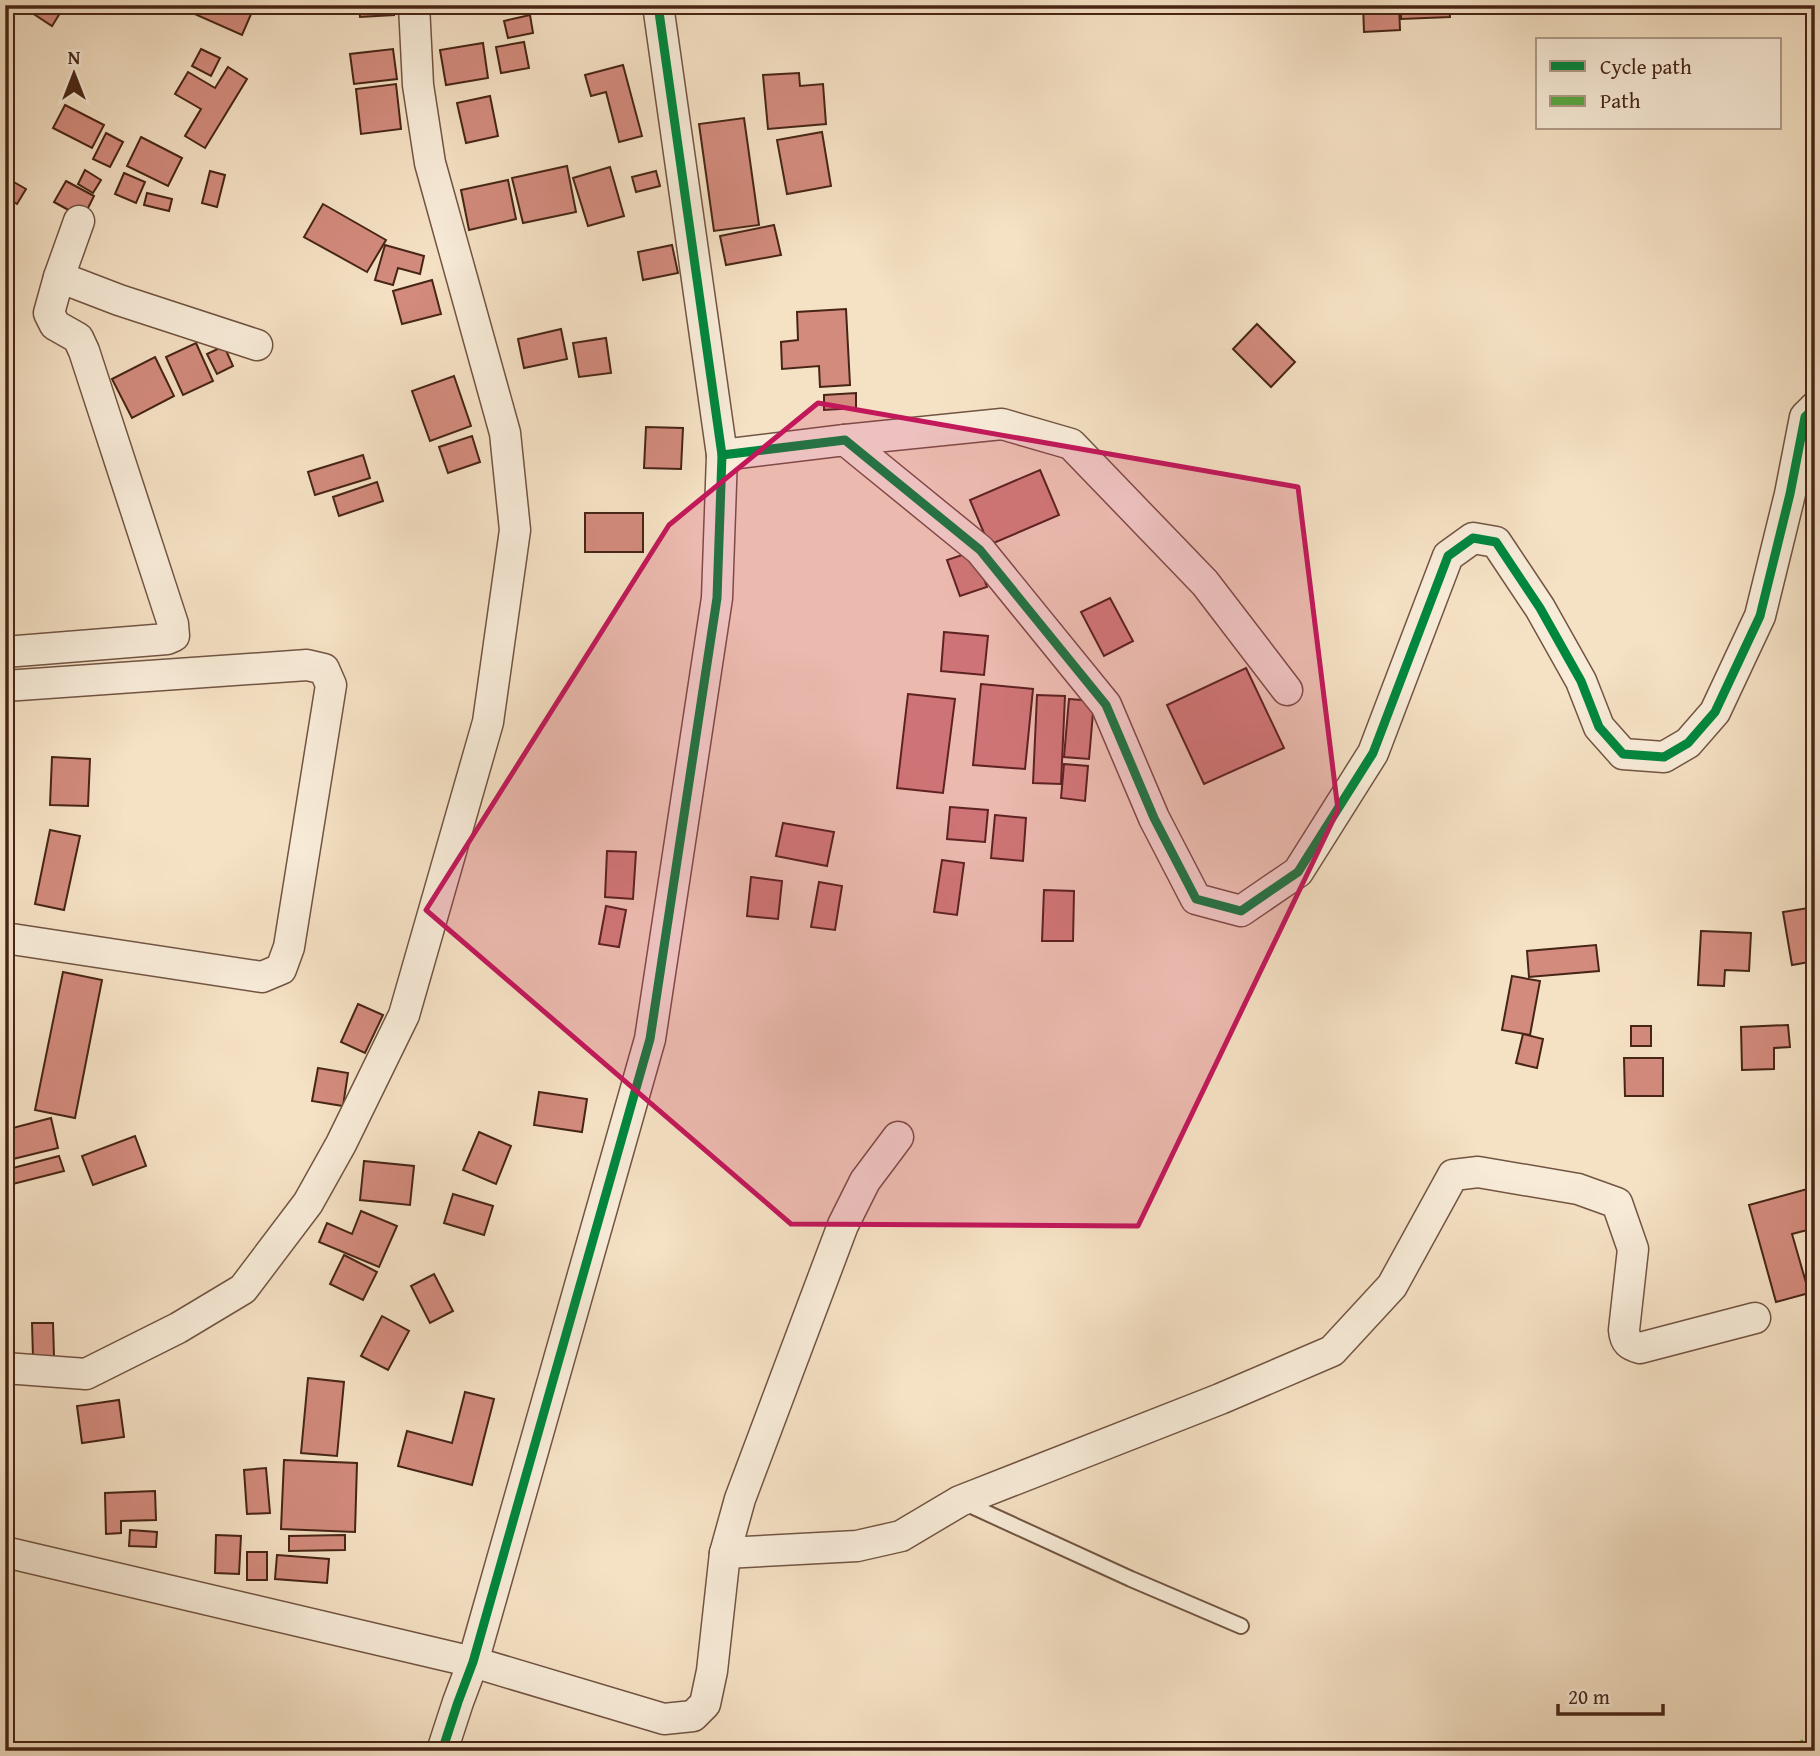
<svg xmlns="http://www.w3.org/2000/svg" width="1820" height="1756" font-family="'Gentium Book Plus',serif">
<rect width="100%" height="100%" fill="#f5e1c4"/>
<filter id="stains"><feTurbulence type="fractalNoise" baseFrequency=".00286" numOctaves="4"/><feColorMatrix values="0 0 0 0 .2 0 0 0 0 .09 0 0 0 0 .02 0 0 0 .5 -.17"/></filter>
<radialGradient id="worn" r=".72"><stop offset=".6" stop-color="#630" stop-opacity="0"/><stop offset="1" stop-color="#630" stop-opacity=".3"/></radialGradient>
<g fill="#d38b7d" stroke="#472516" stroke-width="2">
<path d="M20,5H65L52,26Z"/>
<path d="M182,5H255L242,35L181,8Z"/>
<path d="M359,5H393L394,15L360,17Z"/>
<path d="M1363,5H1399L1400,30L1364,32Z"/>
<path d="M1401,5H1449L1450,17L1401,19Z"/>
<path d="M530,15L533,33L508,38L504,21Z"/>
<path d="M524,42L529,68L501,73L496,47Z"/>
<path d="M483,43L488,78L446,85L440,50Z"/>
<path d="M201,49L220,58L211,76L192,66Z"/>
<path d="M393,49L397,79L354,84L350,54Z"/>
<path d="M623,65L642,136L619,142L606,92L591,96L585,75Z"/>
<path d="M228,67L247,79L205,148L185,136L201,109L175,94L188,72L215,88Z"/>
<path d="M799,73L800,86L823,84L826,124L768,129L763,75Z"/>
<path d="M396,84L401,129L361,134L356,89Z"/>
<path d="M490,96L498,136L466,143L457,103Z"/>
<path d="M65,105L104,125L92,148L53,128Z"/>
<path d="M744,118L759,225L714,231L699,124Z"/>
<path d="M822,132L831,186L787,194L777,140Z"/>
<path d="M106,133L123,142L110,167L93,159Z"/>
<path d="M141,137L182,158L168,186L127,166Z"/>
<path d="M567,166L576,212L523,223L512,178Z"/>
<path d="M610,167L624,216L588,226L573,178Z"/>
<path d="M85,170L101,180L93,193L78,184Z"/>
<path d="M210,171L225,175L217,207L202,203Z"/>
<path d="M656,171L660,186L636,192L632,177Z"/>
<path d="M124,173L145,182L136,203L115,194Z"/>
<path d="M5,177L26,189L17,204L5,197Z"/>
<path d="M508,180L516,219L469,230L461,190Z"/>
<path d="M66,181L94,196L83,218L54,202Z"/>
<path d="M147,193L172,199L169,211L144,205Z"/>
<path d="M323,204L386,240L367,272L304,237Z"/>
<path d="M774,225L781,255L726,265L720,236Z"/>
<path d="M385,245L424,256L420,274L398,268L393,285L375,280Z"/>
<path d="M672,245L678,273L643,280L638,252Z"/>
<path d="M432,280L441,314L402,324L393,291Z"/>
<path d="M846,309L850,385L820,387L819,366L782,369L781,342L798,340L797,312Z"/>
<path d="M1257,324L1295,362L1271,387L1233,349Z"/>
<path d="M561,329L567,359L524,368L518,339Z"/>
<path d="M606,338L611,373L579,377L573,343Z"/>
<path d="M196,343L213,381L183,395L166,357Z"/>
<path d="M224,346L233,366L217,374L207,354Z"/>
<path d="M155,357L174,396L132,418L112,379Z"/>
<path d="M454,376L471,426L430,441L412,391Z"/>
<path d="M856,393V408L824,410V395Z"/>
<path d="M646,427L683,428L681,469L644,468Z"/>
<path d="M472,436L480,462L448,473L439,447Z"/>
<path d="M363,455L370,478L315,495L308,472Z"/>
<path d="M1040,470L1059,515L989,545L970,500Z"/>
<path d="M377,482L383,501L339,516L333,497Z"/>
<rect x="585" y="513" width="58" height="39"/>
<path d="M974,551L987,587L960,596L947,560Z"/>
<path d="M1110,598L1133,641L1104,656L1081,612Z"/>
<path d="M944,632L988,636L984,675L941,671Z"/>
<path d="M1246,668L1284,748L1204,784L1167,705Z"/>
<path d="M981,684L1033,689L1025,769L973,765Z"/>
<path d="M908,694L955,699L943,793L897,788Z"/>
<path d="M1037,695L1065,696L1061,784L1033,783Z"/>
<path d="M1069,699L1094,701L1089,759L1064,757Z"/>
<path d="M52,757L90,759L88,806L50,805Z"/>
<path d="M1064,764L1088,766L1085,801L1061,798Z"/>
<path d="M950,807L988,810L985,842L947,839Z"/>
<path d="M995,815L1026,818L1023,861L991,858Z"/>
<path d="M783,823L834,832L827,866L776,856Z"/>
<path d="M50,830L80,836L64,910L35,904Z"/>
<path d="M607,851L636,852L633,899L605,897Z"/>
<path d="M942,860L964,863L957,915L934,912Z"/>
<path d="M751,877L782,881L778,919L747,916Z"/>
<path d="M819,882L842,886L835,930L811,927Z"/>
<path d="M1044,890L1074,891L1073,941H1042Z"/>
<path d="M606,906L626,910L619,947L599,944Z"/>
<path d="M1815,907V961L1792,965L1783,912Z"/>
<path d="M1701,931L1751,933L1749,971L1725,970L1724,986L1698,985Z"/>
<path d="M1596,945L1599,971L1529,977L1527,951Z"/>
<path d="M63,972L102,980L75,1118L35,1110Z"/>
<path d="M1512,976L1540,981L1530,1035L1502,1030Z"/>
<path d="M358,1004L383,1015L365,1053L341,1042Z"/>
<path d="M1788,1025L1790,1047L1774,1048V1069L1742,1070L1741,1027Z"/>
<rect x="1631" y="1026" width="20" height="20"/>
<path d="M1523,1034L1543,1039L1537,1068L1516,1063Z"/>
<path d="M1624,1058H1663V1096H1625Z"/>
<path d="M318,1068L348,1073L343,1106L312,1101Z"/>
<path d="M539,1092L587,1099L582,1132L534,1125Z"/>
<path d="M51,1118L58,1148L5,1161V1130Z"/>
<path d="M479,1132L511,1146L496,1184L463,1170Z"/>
<path d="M135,1136L146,1166L93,1185L82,1156Z"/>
<path d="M59,1156L64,1171L5,1186V1170Z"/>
<path d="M364,1161L414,1166L410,1205L360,1200Z"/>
<path d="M1811,1188L1815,1202V1228L1792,1234L1809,1293L1776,1302L1749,1205Z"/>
<path d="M453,1194L493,1206L484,1235L444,1223Z"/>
<path d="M361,1211L397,1226L379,1267L319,1242L327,1223L352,1234Z"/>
<path d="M344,1255L377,1272L363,1300L330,1284Z"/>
<path d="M434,1274L453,1311L430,1323L411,1286Z"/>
<path d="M382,1316L409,1331L388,1370L361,1356Z"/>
<path d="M32,1323H53L54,1356L33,1357Z"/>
<path d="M308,1378L344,1382L337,1456L301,1453Z"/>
<path d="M465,1392L494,1399L472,1485L398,1466L407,1431L452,1443Z"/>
<path d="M119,1400L124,1437L82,1443L77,1406Z"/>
<path d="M284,1460L357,1463L355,1532L281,1529Z"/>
<path d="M266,1468L270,1513L247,1514L244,1470Z"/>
<path d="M155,1491L156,1520L121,1521V1533L106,1534L105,1493Z"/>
<path d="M130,1530L157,1532L156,1547L129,1546Z"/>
<path d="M216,1535L241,1536L239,1574L215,1573Z"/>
<path d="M345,1535V1550L289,1551V1536Z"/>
<rect x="247" y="1552" width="20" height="28"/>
<path d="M277,1555L329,1559L327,1583L275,1579Z"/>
</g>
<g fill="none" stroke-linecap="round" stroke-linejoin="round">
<defs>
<path id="lane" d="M965,1503L1131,1579L1241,1626"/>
<g id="street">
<path d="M59,277L119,300L257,345"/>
<path d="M845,440L1002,424L1071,444L1205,583L1287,690"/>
<path d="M722,455L845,440L980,550L1106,705L1154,818L1196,899L1241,911L1298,872L1373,753L1448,556L1473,538L1496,542L1540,608L1581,681L1599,727L1623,754L1664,757L1688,743L1715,712L1760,616L1790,494L1805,417L1815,407"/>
<path d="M5,652L167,639L174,636L173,624L84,351L78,338L55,325L49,313L59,277L79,221"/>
<path d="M5,686L307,665L324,669L331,685L289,947L281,969L262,977L5,938"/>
<path d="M5,1368L86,1374L178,1328L243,1289L308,1203L341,1144L404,1015L488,722L515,530L505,433L430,163L418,85L414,5"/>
<path d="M5,1552L473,1662L664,1719L693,1716L705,1704L712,1671L725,1553L740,1499L843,1225L865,1181L898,1137"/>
<path d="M725,1553L857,1546L901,1536L960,1501L1220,1399L1332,1351L1392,1286L1453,1175L1478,1172L1578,1189L1617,1203L1633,1249L1624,1330C1625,1342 1629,1345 1640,1348L1755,1318"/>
<path d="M442,1751L458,1702L473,1662L650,1039L717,598L722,455L658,5"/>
</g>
</defs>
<use href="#lane" stroke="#725442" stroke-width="18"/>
<use href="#street" stroke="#725442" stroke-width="33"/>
<use href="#lane" stroke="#f8ecd9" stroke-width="14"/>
<use href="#street" stroke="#f8ecd9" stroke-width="30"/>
<path stroke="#56aa42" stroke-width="7" stroke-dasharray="14 7" stroke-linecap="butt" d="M1794,1751L1796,1746L1815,1738"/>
<defs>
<g id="cycleway">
<path d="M722,455L845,440L980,550L1106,705L1154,818L1196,899L1241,911L1298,872L1373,753L1448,556L1473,538L1496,542L1540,608L1581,681L1599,727L1623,754L1664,757L1688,743L1715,712L1760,616L1790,494L1805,417L1815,407"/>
<path d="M442,1751L458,1702L473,1662L650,1039L717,598L722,455L658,5"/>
</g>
</defs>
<use href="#cycleway" stroke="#f8ecd9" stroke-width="13"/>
<use href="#cycleway" stroke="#00873e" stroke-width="9"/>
</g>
<path fill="#c2185b" fill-opacity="0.2" stroke="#c2185b" stroke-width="5" stroke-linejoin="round" d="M818,403L1298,487L1338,810L1138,1226L791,1224L426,910L669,525Z"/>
<rect width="1820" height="1756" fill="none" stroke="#f5e1c4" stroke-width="28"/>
<rect x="7" y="7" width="1806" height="1742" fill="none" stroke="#472516" stroke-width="3.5"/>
<rect x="14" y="14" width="1792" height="1728" fill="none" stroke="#472516" stroke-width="2"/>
<rect x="1536" y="38" width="245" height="91" fill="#f8ecd9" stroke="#b19c8b" stroke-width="2"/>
<rect x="1550" y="61" width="35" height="10" fill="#00873e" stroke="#b19c8b" stroke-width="2"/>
<text x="1600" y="74" font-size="21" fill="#472516">Cycle path</text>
<rect x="1550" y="96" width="35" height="10" fill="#56aa42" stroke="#b19c8b" stroke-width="2"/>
<text x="1600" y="108" font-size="21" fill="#472516">Path</text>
<g transform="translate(74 74)" stroke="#f8ecd9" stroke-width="5" paint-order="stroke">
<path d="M0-5L12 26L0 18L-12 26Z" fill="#472516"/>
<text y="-10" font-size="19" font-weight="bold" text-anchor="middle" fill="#472516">N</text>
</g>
<path d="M1558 1704v10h105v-10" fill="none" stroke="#472516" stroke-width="3.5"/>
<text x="1568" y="1704" font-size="21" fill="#472516" stroke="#f8ecd9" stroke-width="5" paint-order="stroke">20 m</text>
<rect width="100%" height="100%" filter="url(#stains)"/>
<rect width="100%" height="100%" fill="url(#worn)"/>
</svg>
